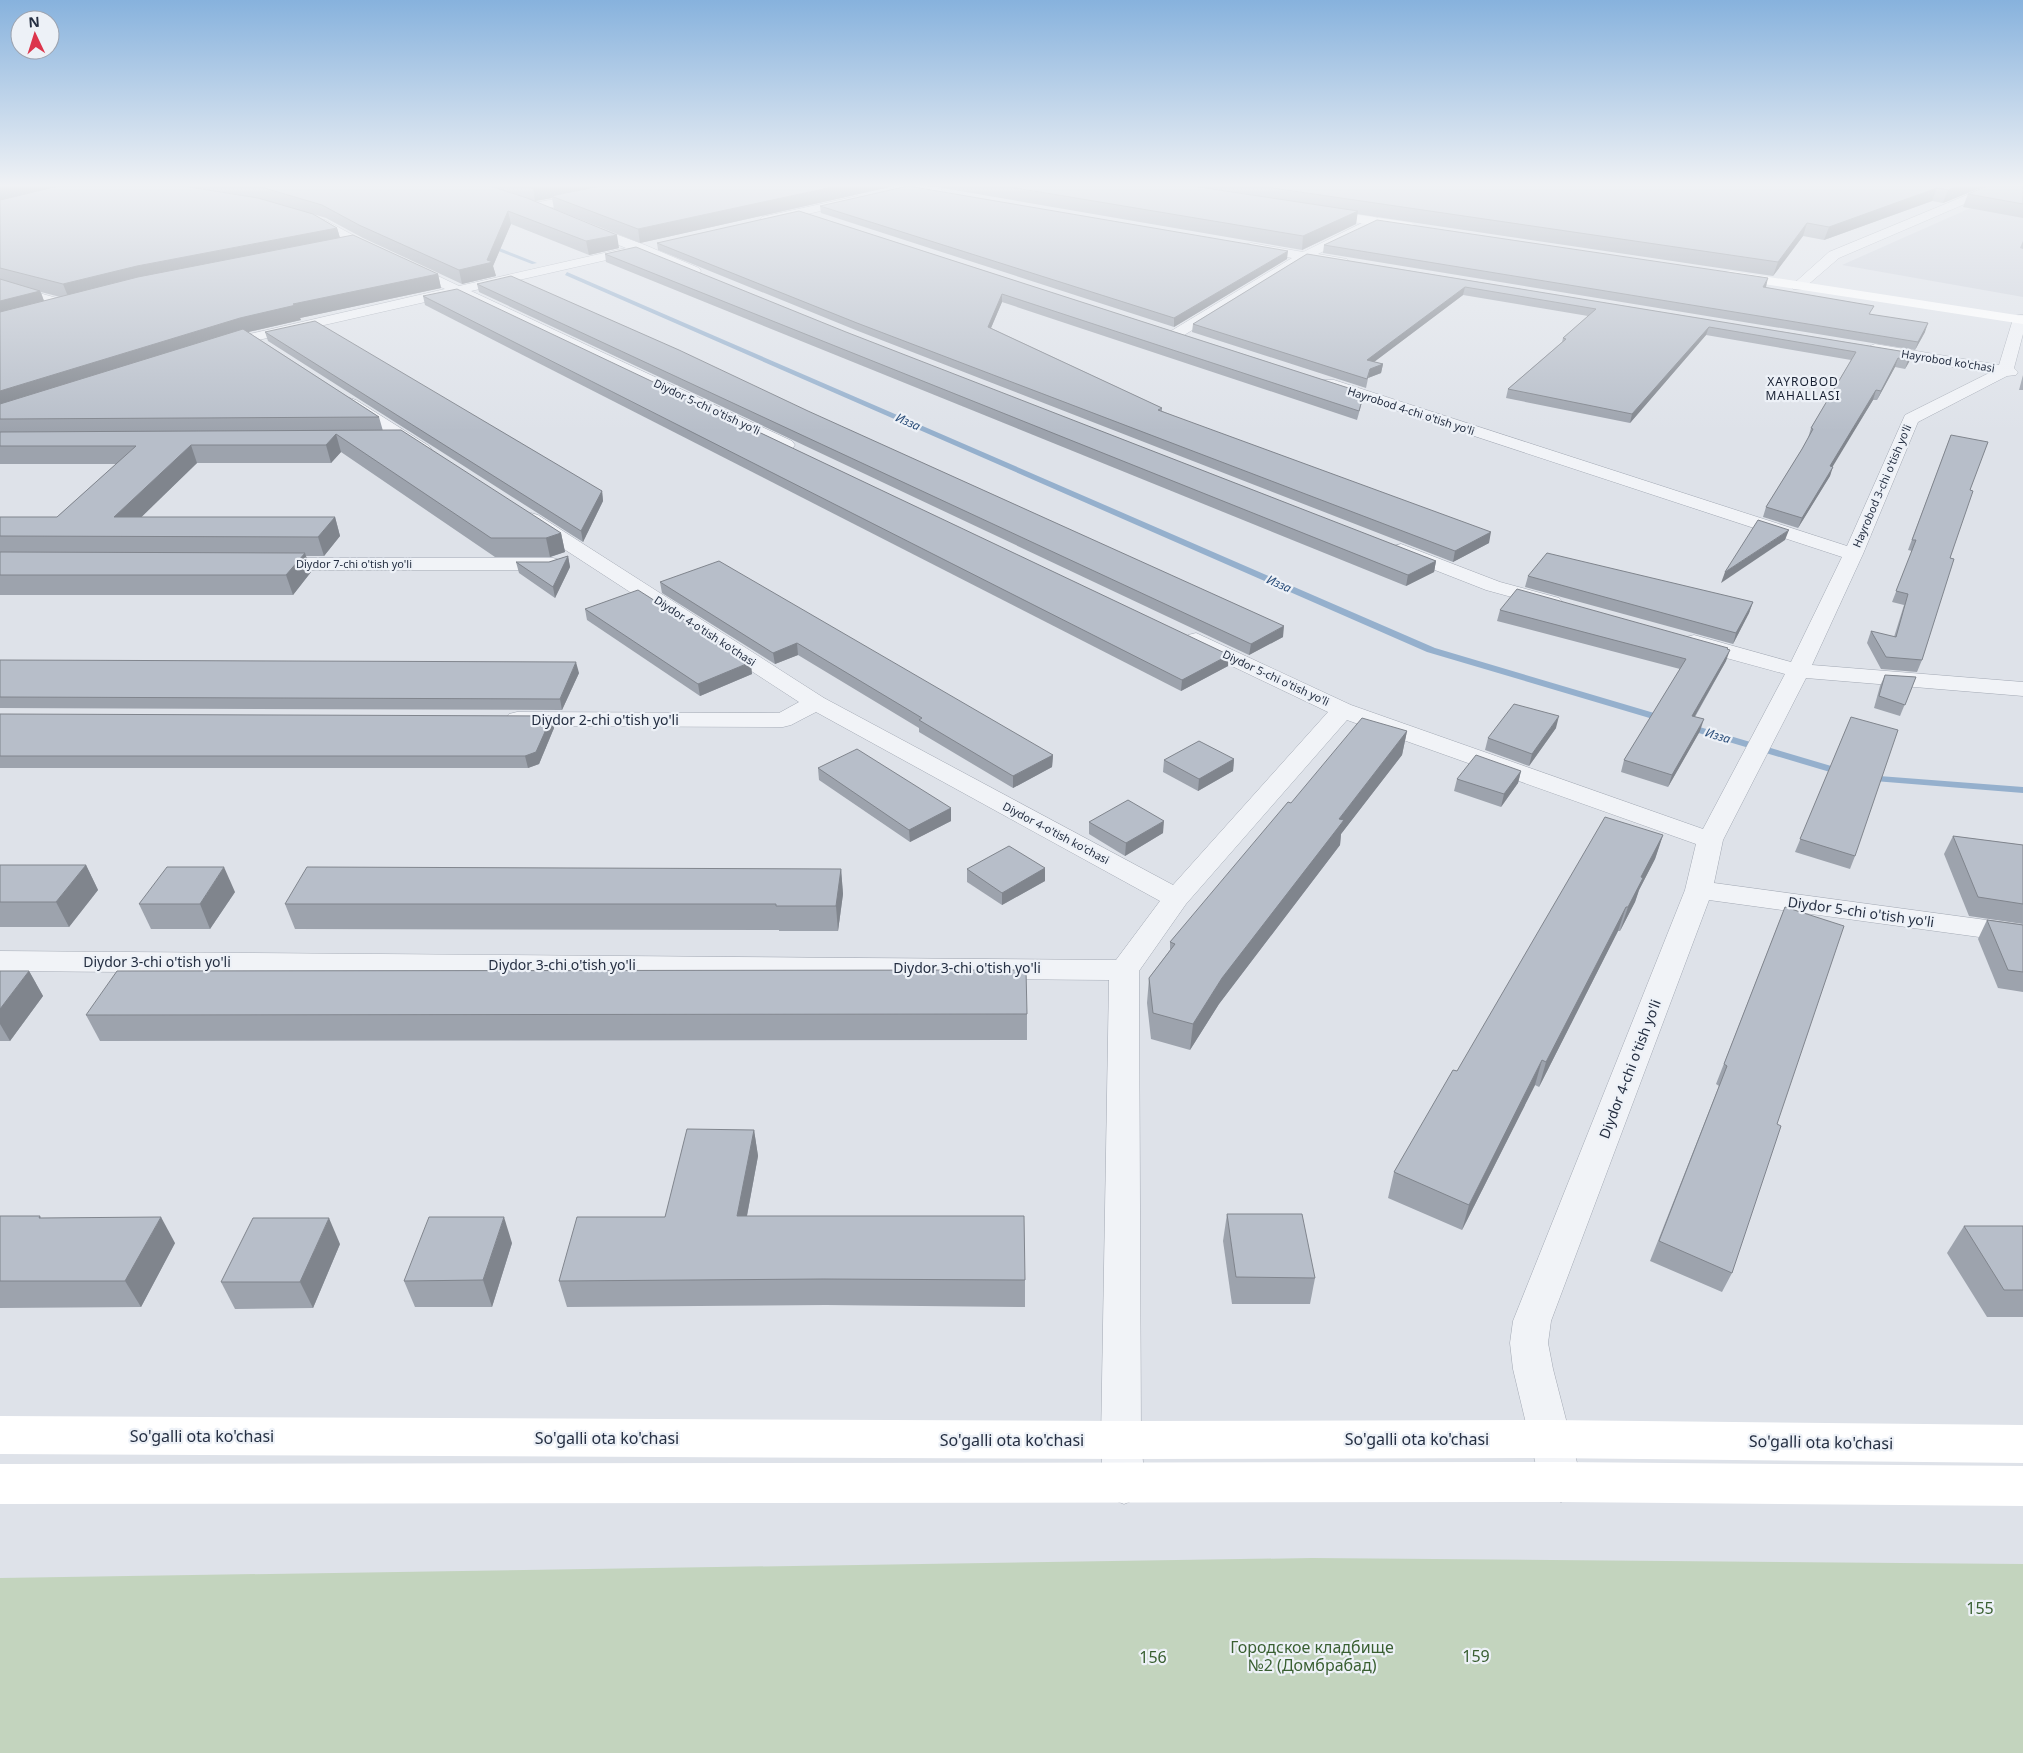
<svg xmlns="http://www.w3.org/2000/svg" width="2023" height="1753" font-family="'Noto Sans',sans-serif">
<rect width="100%" height="100%" fill="#dee2e9"/>
<path fill="#ccd1db" d="M2020,186H2023V297L1842,265Z"/>
<path fill="#c3d4be" d="M1312,1558L2023,1564V1753H0V1578Z"/>
<g fill="none" stroke-linecap="round" stroke-linejoin="round">
<g fill="#95b0cd" fill-rule="evenodd">
<path d="M483,243H487L537,263L532,264L483,245Z"/>
<path d="M567,272L1435,648L1671,718L1672,720L1671,722H1663L1427,652L565,275Z"/>
<path d="M1686,723L1848,771L1850,773L1844,776L1840,775L1682,728L1681,726L1682,724Z"/>
<path d="M1866,775L2023,787V793L1862,780L1860,778Z"/>
</g>
<defs>
<g id="minor">
<path d="M625,186H647L641,189L534,211L528,207L534,203Z"/>
<path d="M891,186C905,185 936,184 946,193L940,196L897,189Z"/>
<path d="M1989,186H2004L2002,188L1839,258L1803,289H1793L1791,286L1829,252Z"/>
<path d="M858,196L864,199L862,201L766,224L760,220L762,217Z"/>
<path d="M305,215L325,220L362,240L459,286L626,248L579,229L577,226L579,223L583,222L645,245L699,268L701,271L699,274H689L637,253L471,291L792,441L795,445L792,449L786,450L780,449L456,295L254,341L218,353L213,351L210,348L213,345L245,335L445,289L354,246L317,226L301,222L299,219L301,216Z"/>
<path d="M1374,217L1378,218L1380,221L1378,224L1318,254L1347,259L1349,262L1347,265L1342,266L1306,260L1181,337H1171L1169,334L1171,331L1292,258L1247,250L1245,247L1247,244L1251,243L1303,252Z"/>
<path d="M0,282L71,302L73,305L66,309L0,290Z"/>
<path d="M2020,315H2023V334L2014,368L2018,372L2016,375L2007,376L1918,422L1863,554L1812,665L2023,682V696L1806,678L1723,840L1714,883L2023,925V943L1709,900L1551,1321L1548,1343L1553,1369L1582,1482L1576,1496L1561,1502L1546,1496L1540,1482L1513,1369L1510,1343L1513,1321L1685,890L1696,844L1347,720L1186,904L1139,971L1141,1440L1145,1484L1139,1498L1124,1504L1109,1498L1103,1484L1101,1440L1109,980L0,971V951L1116,960L1160,901L816,712L791,725L783,727L517,726L509,724L505,719L509,714L517,712L779,713L799,702L524,523L521,519L524,515L531,513L538,515L824,698L1173,885L1328,712L1188,645L1185,640L1188,635L1196,633L1351,705L1703,829L1785,674L1686,647L1683,642L1686,637L1694,635L1791,662L1842,557L1322,386L1320,383L1322,380H1334L1847,546L1905,415L1989,373L1875,354L1870,352L1867,349L1870,346L1875,344L1999,365L2013,319L2015,316Z"/>
<path d="M350,398L356,400L429,446L432,450L429,454L423,455L417,454L344,406L342,403L344,400Z"/>
<path d="M1401,544L1500,582L1559,598L1563,602L1559,606L1552,608L1486,590L1394,554L1391,550L1394,546Z"/>
<path d="M271,558H553L560,560L563,564L560,568L553,570H271L264,568L261,564L264,560Z"/>
</g>
</defs>
<use href="#minor" stroke="#a3a9b4" stroke-width="1"/>
<use href="#minor" fill="#f1f3f7" fill-rule="evenodd"/>
<g fill="#fff" fill-rule="evenodd">
<path d="M1320,209L1411,223L1417,227L1411,231L1316,216L1314,213Z"/>
<path d="M1730,271L2023,316V324L1725,278L1723,275L1725,272Z"/>
<path d="M0,1416L1121,1421L1549,1420L2023,1425V1463L1549,1458L1121,1459L0,1454Z"/>
<path d="M1561,1462L2023,1466V1506L1561,1502L0,1504V1464Z"/>
</g>
</g>
<g fill="#9da3ad" fill-rule="evenodd">
<path d="M0,186H891L890,187L640,243L554,209L552,198L535,201L619,248L589,255L511,224L493,266L496,276L462,284L363,238L326,218L313,214L337,228L340,238L438,274L441,288L300,318L301,320L248,332L379,417L383,431L561,533L565,552L550,557H495L341,452L331,463H197L141,517H335L340,536L324,556H306L311,572L293,595H0V517H57L116,464H0ZM41,292L60,297H61L44,301Z"/>
<path d="M931,186H1985L1943,203L1932,201L1824,240L1803,236L1773,276L1357,214L1356,224L1302,250Z"/>
<path d="M2023,186V218L1963,207L1968,194Z"/>
<path d="M820,206L1287,259L1174,327L821,213Z"/>
<path d="M799,211L1364,393L1362,402L1357,420L1002,302L991,328L1162,408V411L1489,543L1453,562L858,331L658,250L657,243Z"/>
<path d="M2023,241V249L2020,248Z"/>
<path d="M1324,245L1766,287L1871,314L1925,332L1915,350L1323,253Z"/>
<path d="M605,254L1436,561L1434,572L1406,586L606,262Z"/>
<path d="M1307,254L1912,353L1909,362L1905,369L1895,367L1877,400H1873L1832,466L1830,476L1798,528L1763,517L1766,507L1802,449L1808,438L1811,428L1851,360L1706,335L1630,423L1506,398L1508,389L1562,342L1563,338L1588,316L1463,295L1374,362L1383,364L1381,373L1368,378L1366,388L1192,332L1193,324Z"/>
<path d="M477,284L1283,637L1249,655L479,292Z"/>
<path d="M423,296L1229,655L1228,666L1181,691L425,305Z"/>
<path d="M265,332L602,491L603,501L583,542L268,341Z"/>
<path d="M2023,375V390H2019Z"/>
<path d="M1951,435L1970,490L1950,558L1922,660L1917,672L1881,669L1867,643L1871,631L1894,637L1904,605L1892,602L1912,551L1908,550Z"/>
<path d="M568,556L570,567L555,598L519,573L516,562H549Z"/>
<path d="M1528,576L1753,602L1749,613L1733,644L1525,587Z"/>
<path d="M660,582L1053,755L1052,767L1013,788L919,732V728L798,655L775,664L662,593Z"/>
<path d="M585,609L752,674L700,696L587,620Z"/>
<path d="M1500,610L1728,649L1726,661L1695,717L1700,731L1668,787L1621,772L1624,760L1680,669L1497,621Z"/>
<path d="M0,660L579,673L562,710L0,708Z"/>
<path d="M1885,675L1916,677L1900,716L1874,708L1880,686Z"/>
<path d="M0,714L554,728L539,764L528,768H0Z"/>
<path d="M1851,717L1855,856L1850,869L1795,852Z"/>
<path d="M1556,728L1529,766L1485,750L1488,738Z"/>
<path d="M1407,731L1402,755L1341,834L1340,845L1219,1004L1190,1050L1151,1039L1147,1003L1149,978L1170,950V942L1291,803Z"/>
<path d="M1234,759L1233,771L1198,791L1163,772L1164,760Z"/>
<path d="M818,768L951,821L910,842L819,780Z"/>
<path d="M1521,771L1518,783L1501,807L1454,791L1457,779Z"/>
<path d="M1089,822L1163,833L1125,856L1089,834Z"/>
<path d="M1663,835L1655,859L1639,890L1635,902L1620,931H1618L1539,1087L1535,1085L1462,1230L1388,1198L1394,1172L1457,1071Z"/>
<path d="M1953,836L2023,845V924L1969,916L1944,854Z"/>
<path d="M0,865H86L98,890L69,927H0Z"/>
<path d="M1045,868V881L1002,905L967,882V869Z"/>
<path d="M841,869L843,894L838,931H779V930L295,929L285,904Z"/>
<path d="M235,892L210,929H151L139,904Z"/>
<path d="M1785,907L1777,1124L1732,1273L1722,1292L1650,1261L1719,1086L1716,1084Z"/>
<path d="M1987,920L2023,925V992L1998,988L1978,939Z"/>
<path d="M0,971H29L43,996L10,1041H0Z"/>
<path d="M1027,1014V1040L100,1041L86,1015Z"/>
<path d="M754,1130L758,1156L747,1216L1025,1280V1307L826,1305L567,1307L559,1281L665,1217Z"/>
<path d="M1227,1214L1315,1278L1310,1304H1232L1223,1241Z"/>
<path d="M0,1216H40L41,1218L175,1243L141,1307L0,1308Z"/>
<path d="M1964,1226H2023V1317H1987L1947,1253Z"/>
<path d="M512,1243L492,1307H415L404,1281Z"/>
<path d="M340,1244L313,1308L235,1309L221,1282Z"/>
</g>
<g fill="#80858d">
<path d="M11,186H74L0,202V188Z"/>
<path d="M546,186H616L551,196L552,198L535,201L533,188Z"/>
<path d="M837,186H891L890,187L640,243L638,229Z"/>
<path d="M1958,186H1985L1943,203L1948,190Z"/>
<path d="M1937,188L1932,201L1824,240L1829,227Z"/>
<path d="M508,211L511,224L493,266L496,276L462,284L459,270L487,260Z"/>
<path d="M1358,211L1356,224L1302,250L1303,236Z"/>
<path d="M1807,223L1803,236L1773,276L1778,262Z"/>
<path d="M337,228L341,241L69,299L63,284L137,266Z"/>
<path d="M617,235L619,248L589,255L586,241Z"/>
<path d="M1288,251L1287,259L1174,327V318Z"/>
<path d="M438,274L441,288L300,318L301,320L244,333L0,410V391L240,318L293,304Z"/>
<path d="M1768,278L1766,287L1760,295L1763,287Z"/>
<path d="M1465,287L1463,295L1366,368L1367,360Z"/>
<path d="M40,291L46,306L0,318V301Z"/>
<path d="M1002,294V302L988,335V327Z"/>
<path d="M1928,323L1925,332L1915,350L1918,342Z"/>
<path d="M1709,327L1706,335L1630,423L1632,414Z"/>
<path d="M1912,353L1909,362L1905,369L1908,360Z"/>
<path d="M1898,358L1895,367L1877,400L1881,391Z"/>
<path d="M1383,364L1381,373L1368,378L1366,388L1370,369Z"/>
<path d="M1876,390L1873,400L1827,476L1830,466Z"/>
<path d="M336,434L341,452L331,463L326,445Z"/>
<path d="M191,445L197,463L122,536L114,517Z"/>
<path d="M1833,467L1830,476L1798,528L1802,518Z"/>
<path d="M602,491L603,501L583,542L581,531Z"/>
<path d="M335,517L340,536L324,556L318,537Z"/>
<path d="M1789,530L1785,540L1721,583L1725,572Z"/>
<path d="M1491,532L1489,543L1453,562L1455,551Z"/>
<path d="M561,533L565,552L550,557L546,538Z"/>
<path d="M305,553L311,572L293,595L286,575Z"/>
<path d="M568,556L570,567L555,598L553,587Z"/>
<path d="M1436,561L1434,572L1406,586L1408,575Z"/>
<path d="M1753,602L1749,613L1733,644L1736,633Z"/>
<path d="M1284,626L1283,637L1249,655L1251,644Z"/>
<path d="M797,643L798,655L775,664L773,653Z"/>
<path d="M1730,650L1726,661L1688,728L1692,716Z"/>
<path d="M1229,655L1228,666L1181,691L1182,680Z"/>
<path d="M576,662L579,673L562,710L560,699Z"/>
<path d="M751,662L752,674L700,696L698,684Z"/>
<path d="M552,716L554,728L539,764L528,768L525,756Z"/>
<path d="M1559,716L1556,728L1529,766L1532,754Z"/>
<path d="M1704,719L1700,731L1668,787L1672,775Z"/>
<path d="M1407,731L1402,755L1341,834L1340,845L1219,1004L1190,1050L1193,1024L1222,978L1339,819Z"/>
<path d="M1053,755L1052,767L1013,788V776Z"/>
<path d="M1234,759L1233,771L1198,791L1199,779Z"/>
<path d="M1521,771L1518,783L1501,807L1504,794Z"/>
<path d="M951,808V821L910,842L909,830Z"/>
<path d="M1164,821L1163,833L1125,856L1126,843Z"/>
<path d="M1663,835L1655,859L1639,890L1635,902L1620,931L1628,907L1641,877Z"/>
<path d="M86,865L98,890L69,927L56,902Z"/>
<path d="M224,867L235,892L210,929L200,904Z"/>
<path d="M1045,868V881L1002,905V893Z"/>
<path d="M841,869L843,894L838,931L836,906Z"/>
<path d="M1626,907L1618,931L1539,1087L1546,1062Z"/>
<path d="M29,971L43,996L10,1041L0,1024V1009Z"/>
<path d="M1542,1060L1535,1085L1462,1230L1469,1205Z"/>
<path d="M754,1130L758,1156L742,1242L737,1216Z"/>
<path d="M161,1217L175,1243L141,1307L125,1281Z"/>
<path d="M504,1217L512,1243L492,1307L483,1280Z"/>
<path d="M329,1218L340,1244L313,1308L300,1282Z"/>
</g>
<g fill="#b7bec9" stroke="#80858d">
<path d="M0,186H11L0,188Z"/>
<path d="M59,186H183L258,198L313,214L337,228L137,266L63,284L0,268V200Z"/>
<path d="M250,186H490L527,198L617,235L586,241L508,211L487,260L493,262L459,270L359,225L322,205L261,187Z"/>
<path d="M525,186H546L533,188Z"/>
<path d="M601,186H837L638,229L551,196Z"/>
<path d="M908,186L1288,251L1174,318L820,206Z"/>
<path d="M1004,186H1192L1358,211L1303,236Z"/>
<path d="M1259,186H1958L1948,190L1937,188L1829,227L1807,223L1778,262Z"/>
<path d="M1987,186H2023V204L1968,194Z"/>
<path d="M799,211L1364,393L1359,411L1002,294L988,327L1162,408L1158,410L1491,532L1455,551L857,323L657,243Z"/>
<path d="M1377,220L1768,278L1763,287L1874,306L1869,314L1928,323L1918,342L1324,245Z"/>
<path d="M353,235L438,274L293,304L296,305L240,318L0,391V312L138,277Z"/>
<path d="M636,247L846,332L1436,561L1408,575L605,254Z"/>
<path d="M1307,254L1912,353L1908,360L1898,358L1881,391L1876,390L1830,466L1833,467L1802,518L1766,507L1802,449L1813,429L1811,428L1856,352L1709,327L1632,414L1508,389L1566,339L1563,338L1596,309L1465,287L1367,360L1383,364L1370,369L1367,379L1193,324Z"/>
<path d="M511,276L679,350L808,411L1284,626L1251,644L477,284Z"/>
<path d="M0,279L40,291L0,301Z"/>
<path d="M457,289L1229,655L1182,680L423,296Z"/>
<path d="M315,321L602,491L581,531L265,332Z"/>
<path d="M243,329L379,417L0,419V404Z"/>
<path d="M401,430L561,533L546,538H491L336,434L326,445H191L114,517H335L318,537L0,536V517H57L136,446H0V432Z"/>
<path d="M1951,435L1988,442L1970,490L1973,491L1950,558L1954,559L1922,660L1886,657L1871,631L1896,637L1908,594L1896,591L1916,540H1912Z"/>
<path d="M1758,520L1789,530L1725,572Z"/>
<path d="M0,552L305,553L286,575H0Z"/>
<path d="M1547,553L1753,602L1736,633L1528,576Z"/>
<path d="M568,556L553,587L516,562H549Z"/>
<path d="M719,561L1053,755L1013,776L919,720L922,718L797,643L773,653L660,582Z"/>
<path d="M1517,589L1728,648L1727,649L1730,650L1692,716L1704,719L1672,775L1624,760L1686,659L1500,610Z"/>
<path d="M638,590L751,662L698,684L585,609Z"/>
<path d="M0,660L576,662L560,699L0,697Z"/>
<path d="M1885,675L1916,677L1905,705L1879,696Z"/>
<path d="M1514,704L1559,716L1532,754L1488,738Z"/>
<path d="M0,714L552,716L536,752L525,756H0Z"/>
<path d="M1851,717L1898,730L1855,856L1800,839Z"/>
<path d="M1362,718L1407,731L1339,819L1344,820L1222,978L1193,1024L1153,1013L1149,978L1175,944L1170,942L1288,802L1291,803Z"/>
<path d="M1199,741L1234,759L1199,779L1164,760Z"/>
<path d="M857,749L951,808L909,830L818,768Z"/>
<path d="M1476,755L1521,771L1504,794L1457,779Z"/>
<path d="M1128,800L1164,821L1126,843L1089,822Z"/>
<path d="M1605,817L1663,835L1641,877L1643,878L1628,907H1626L1546,1062L1542,1060L1469,1205L1394,1172L1453,1070L1457,1071Z"/>
<path d="M1953,836L2023,845V904L1978,897Z"/>
<path d="M1009,846L1045,868L1002,893L967,869Z"/>
<path d="M0,865H86L56,902H0Z"/>
<path d="M167,867H224L200,904H139Z"/>
<path d="M307,867L841,869L836,906H776V904H285Z"/>
<path d="M1785,907L1844,926L1777,1124L1781,1126L1732,1273L1659,1241L1727,1066L1724,1064Z"/>
<path d="M1987,920L2023,925V972L2008,970Z"/>
<path d="M1026,970L1027,1014L86,1015L117,971Z"/>
<path d="M0,971H29L0,1009Z"/>
<path d="M687,1129L754,1130L737,1216H1024L1025,1280L823,1279L559,1281L577,1217H665Z"/>
<path d="M1227,1214H1302L1315,1278L1236,1277Z"/>
<path d="M0,1216H40L39,1218L161,1217L125,1281H0Z"/>
<path d="M429,1217H504L483,1280L404,1281Z"/>
<path d="M253,1218H329L300,1282H221Z"/>
<path d="M1964,1226H2023V1290H2004Z"/>
</g>
<linearGradient id="sky" x2="0" y2="1"><stop stop-color="#87b2dd"/><stop offset="0.43" stop-color="#f0f2f5"/><stop offset="1" stop-color="#f0f2f5" stop-opacity="0"/></linearGradient>
<rect width="2023" height="431" fill="url(#sky)"/>
<g text-anchor="middle" stroke-width="4.5" stroke-linejoin="round" paint-order="stroke">
<g font-size="11" fill="#252f42" stroke="#edf1f7">
<text transform="translate(1948 361) rotate(9)" y="4">Hayrobod ko'chasi</text>
<text transform="translate(707 407) rotate(25)" y="4">Diydor 5-chi o'tish yo'li</text>
<text transform="translate(1411 411) rotate(18)" y="4">Hayrobod 4-chi o'tish yo'li</text>
<text transform="translate(1882 486) rotate(-67)" y="4">Hayrobod 3-chi o'tish yo'li</text>
<text x="354" y="568">Diydor 7-chi o'tish yo'li</text>
<text transform="translate(705 631) rotate(33)" y="4">Diydor 4-o'tish ko'chasi</text>
<text transform="translate(1276 678) rotate(25)" y="4">Diydor 5-chi o'tish yo'li</text>
<text transform="translate(1056 833) rotate(28)" y="4">Diydor 4-o'tish ko'chasi</text>
</g>
<g font-size="12" letter-spacing="1" fill="#182032" stroke="#edf1f7">
<text x="1803" y="386">XAYROBOD<tspan x="1803" dy="14">MAHALLASI</tspan></text>
</g>
<g font-size="12" font-style="italic" fill="#2b4e7a" stroke="#edf1f7">
<text transform="translate(908 422) rotate(24)" y="4">Изза</text>
<text transform="translate(1279 584) rotate(24)" y="4">Изза</text>
<text transform="translate(1718 736) rotate(17)" y="4">Изза</text>
</g>
<g font-size="14" fill="#252f42" stroke="#edf1f7">
<text x="605" y="725">Diydor 2-chi o'tish yo'li</text>
<text transform="translate(1861 912) rotate(8)" y="5">Diydor 5-chi o'tish yo'li</text>
<text x="157" y="967">Diydor 3-chi o'tish yo'li</text>
<text x="562" y="970">Diydor 3-chi o'tish yo'li</text>
<text x="967" y="973">Diydor 3-chi o'tish yo'li</text>
<text transform="translate(1630 1069) rotate(-69)" y="5">Diydor 4-chi o'tish yo'li</text>
</g>
<g font-size="16" fill="#252f42" stroke="#edf1f7">
<text x="202" y="1442">So'galli ota ko'chasi</text>
<text x="607" y="1444">So'galli ota ko'chasi</text>
<text x="1417" y="1445">So'galli ota ko'chasi</text>
<text x="1012" y="1446">So'galli ota ko'chasi</text>
<text transform="translate(1821 1442) rotate(1)" y="6">So'galli ota ko'chasi</text>
</g>
<g font-size="16" fill="#395f31" stroke="#edf1f7">
<text x="1980" y="1614">155</text>
<text x="1312" y="1653">Городское кладбище<tspan x="1312" dy="18">№2 (Домбрабад)</tspan></text>
<text x="1476" y="1662">159</text>
<text x="1153" y="1663">156</text>
</g>
</g>
<g transform="translate(35 35) rotate(356)"><circle r="24" fill="#edf1f7" stroke="#9da3af"/>
<path d="M0-4L9 19L0 12L-9 19Z" fill="#dc354c"/>
<text y="-8" font-size="14" font-weight="bold" text-anchor="middle" fill="#252f42">N</text>
</g>
</svg>
